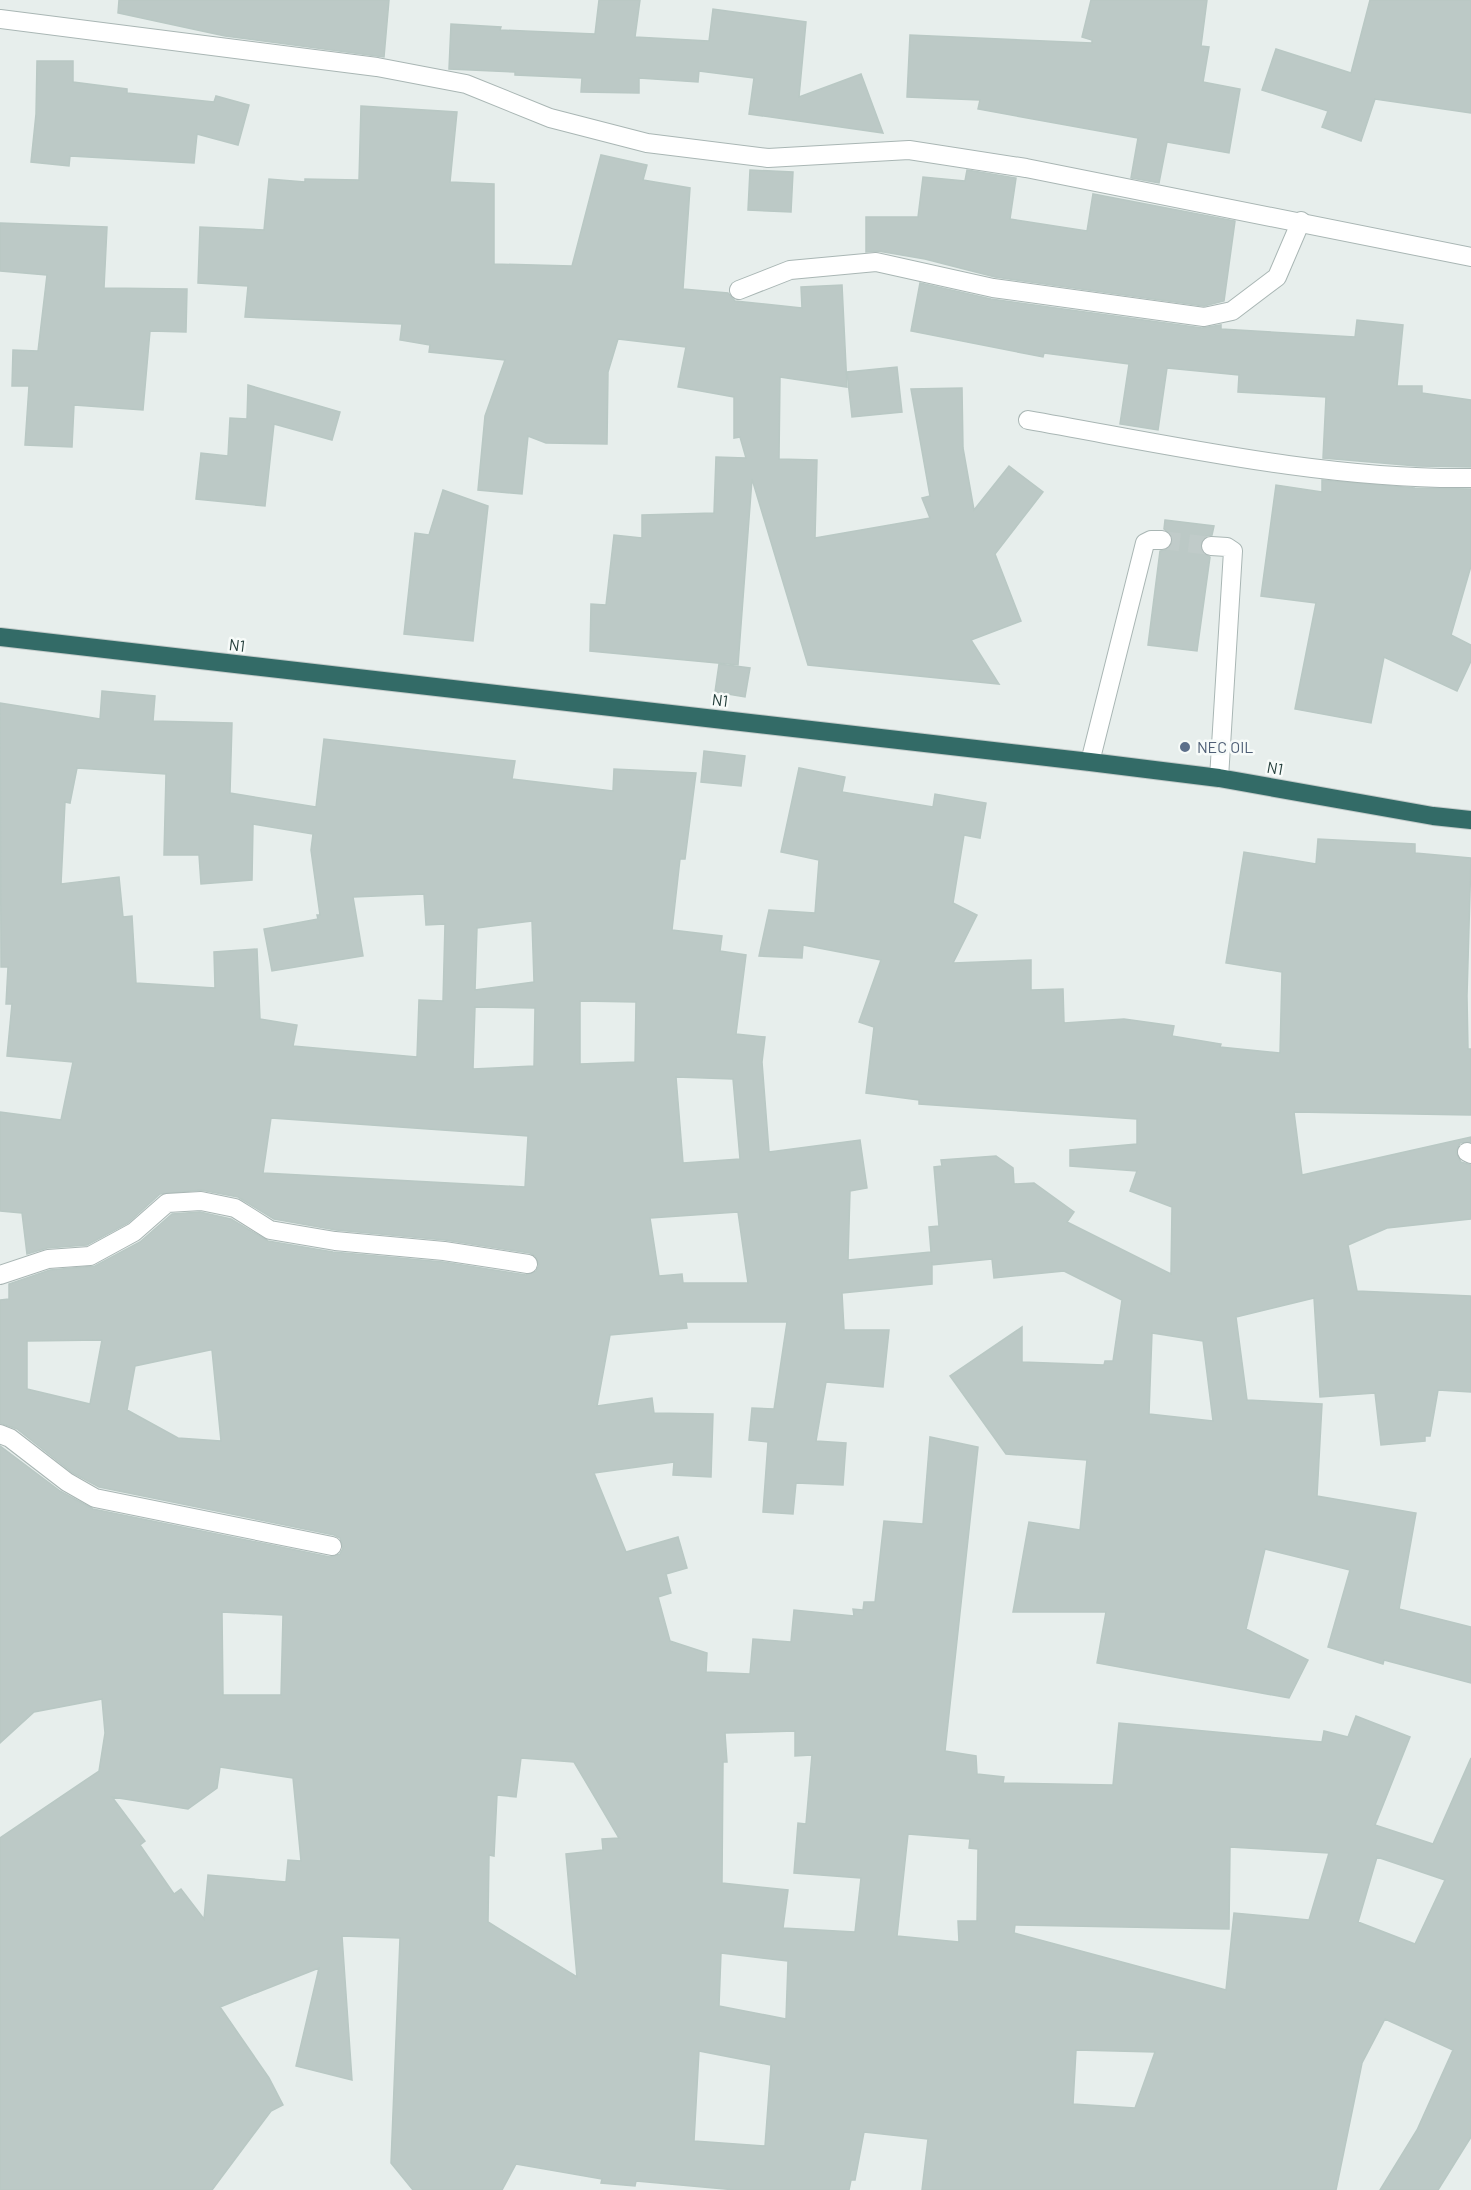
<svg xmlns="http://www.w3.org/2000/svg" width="1471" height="2190" font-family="Barlow,sans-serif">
<rect width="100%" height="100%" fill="#e7eeec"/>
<g fill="#bcc9c6" stroke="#b9c8c4" stroke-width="1.5" fill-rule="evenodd">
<path d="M119,0H389L384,57L225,36L118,13Z"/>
<path d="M599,0H640L635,37L709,41L713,9L806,22L799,97L861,74L883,133L749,114L754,78L699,71L698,82L639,78V93L581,92L582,78L515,75V72L449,69L451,24L501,27L500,30L595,34Z"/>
<path d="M1091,0H1207L1201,46L1209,47L1203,82L1240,89L1229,153L1167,142L1159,183L1131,178L1138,138L978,109L980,100L907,97L910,35L1092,43V40L1082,37Z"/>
<path d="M1370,0H1471V113L1375,99L1361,141L1322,127L1328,111L1262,90L1276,49L1351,73Z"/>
<path d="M37,61H73V82L127,89V93L214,102L216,96L249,105L238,145L197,134L194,163L70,156L69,166L31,162L36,114Z"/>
<path d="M361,106L457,112L450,182L494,184V264L572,266L601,155L647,165L643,180L690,188L683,289L728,293L735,301L802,308L801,287L842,285L847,387L780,377L779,459L817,460L815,538L930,518L922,498L930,496L911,389L962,388L963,448L974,510L1009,466L1043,492L995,554L1021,621L971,640L999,684L808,665L752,479L738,665L590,651L591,604L606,605L614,535L642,538V515L714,513L716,457L746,458L740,437L734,438V397L678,387L686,347L618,339L608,372L607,444L546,443L528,436L522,494L478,490L485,416L505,360L429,352L430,345L400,340L402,324L245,317L248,286L198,283L200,227L264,230L269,179L305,182V179L359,180Z"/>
<path d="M750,170L793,172L791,212L748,210Z"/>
<path d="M967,170L1016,178L1010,219L1087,231L1093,194L1235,221L1224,301L1204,306L995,277L925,259L878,251L866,252V217H918L923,177L965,181Z"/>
<path d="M0,223L107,227L104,288L187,289L186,332L150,331L143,410L74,405L72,447L25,445L29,386H12L13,350L38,351L47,275L0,271Z"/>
<path d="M920,283L991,299L1202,328L1221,325V329L1355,337L1357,320L1403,325L1397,386H1422V393L1471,400V467L1417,466L1323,458L1326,397L1238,392L1239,375L1167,368L1158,430L1120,424L1129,364L1044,353L1043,357L911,331Z"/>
<path d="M897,367L902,412L852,417L847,372Z"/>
<path d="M248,385L340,412L332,440L274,424L265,506L196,499L201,453L228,456L230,418L247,419Z"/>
<path d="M1322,480L1415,488L1471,489V566L1451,635L1471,645V661L1457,691L1384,657L1371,723L1295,709L1316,603L1261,596L1276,485L1322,492Z"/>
<path d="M443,490L488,506L473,641L404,634L415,533L429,535Z"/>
<path d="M1165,520L1214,526L1212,535L1206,536L1200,545L1201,551L1210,557L1197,651L1148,645L1160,551L1168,549L1173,541L1171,534L1164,529Z"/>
<path d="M719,664L750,668L745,697L715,692Z"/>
<path d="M102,691L155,696L153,721L232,723L230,793L316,807L324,739L515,761L512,779L613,791L614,769L696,773L685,859H680L672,930L722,936L720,951L746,955L736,1034L765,1037L762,1062L769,1152L860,1140L867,1188L850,1191L848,1260L931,1252L929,1227L939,1226L934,1167L942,1166L941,1160L996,1156L1013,1168L1014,1184L1034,1183L1074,1212L1067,1222L1171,1274L1172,1207L1130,1191L1137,1171L1070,1166V1150L1137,1144V1119L919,1104V1100L866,1093L874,1027L859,1022L881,960L803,945L802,958L759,956L769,910L815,913L819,860L781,852L799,768L845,777L842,792L933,807L935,794L986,803L980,838L964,835L953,903L977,915L953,963L1031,960V990L1063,989L1064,1023L1124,1019L1174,1026L1172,1036L1221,1044L1220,1047L1280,1053L1282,972L1226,963L1244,852L1316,864L1318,839L1415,844V853L1471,858L1467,996L1468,1049H1471V1115L1294,1112L1302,1175L1471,1137V1142L1460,1143L1456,1152L1461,1162L1471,1165V1219L1387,1228L1348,1245L1357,1291L1471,1296V1392L1438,1390L1430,1436H1425V1441L1381,1445L1375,1393L1320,1397L1314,1298L1236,1317L1247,1400L1322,1404L1317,1496L1416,1513L1399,1609L1471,1627V1683L1384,1660L1383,1664L1328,1647L1350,1570L1265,1549L1246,1629L1308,1660L1289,1698L1097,1663L1106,1612H1013L1029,1522L1080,1530L1087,1460L1006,1454L950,1376L1022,1327V1362L1104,1365L1105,1361H1113L1122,1300L1064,1271L994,1278L992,1259L932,1265V1262V1284L842,1293L844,1330H889L883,1387L826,1382L816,1441L846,1443L843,1485L796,1483L793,1514L763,1512L768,1442L749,1440L752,1408L774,1409L787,1322H686L687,1328L610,1335L597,1406L652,1398L654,1413L713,1414L711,1477L673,1475L674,1462L594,1473L626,1552L678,1537L687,1568L666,1574L671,1593L658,1597L670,1641L707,1653L706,1672L750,1674L753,1639L791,1642L794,1610L854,1616L853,1609L863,1610L864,1602H875L884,1521L923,1524L930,1437L978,1447L945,1751L976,1756L977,1774L1004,1777L1003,1783L1113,1785L1119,1723L1322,1742L1324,1731L1348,1737L1356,1716L1410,1737L1375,1825L1433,1844L1471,1758V2137L1438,2190H1380L1417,2130L1453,2050L1385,2019L1362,2063L1336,2190H922L928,2139L864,2132L855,2180H851L849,2190H736L636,2181L635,2186L601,2183L602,2179L516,2164L502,2190H413L391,2163L400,1938L342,1936L352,2080L296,2066L319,1968L220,2007L269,2078L283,2105L271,2111L212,2190H0V1838L99,1771L105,1733L102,1699L34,1712L0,1743V1446L60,1491L93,1509L330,1557L340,1554L343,1548L340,1538L334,1535L99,1487L73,1473L17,1429L0,1423V1300L9,1299V1284L50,1270L95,1266L140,1242L172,1214L200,1212L231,1219L268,1241L333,1252L443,1262L526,1275L536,1271L539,1265L535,1256L530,1253L445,1240L336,1230L274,1219L238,1197L201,1190L160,1194L128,1223L87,1245L47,1248L27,1254L22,1213L0,1211V1112L61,1120L73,1062L7,1056L12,1004H6L8,967H1L0,703L100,719ZM77,768L166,774L164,855H199L201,884L252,880L253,824L313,834L311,850L320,915H317L318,919L264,929L272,971L363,956L353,897L424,894L426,925L445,924L443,1001L419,1000L417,1057L293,1046L297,1025L260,1019L257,949L214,952L215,988L136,983L132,916L123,917L119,877L61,884L65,802L70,803ZM532,921L534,982L475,990L477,928ZM580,1001L636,1002L635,1062L580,1064ZM475,1007L535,1008L534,1066L473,1069ZM676,1077L733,1079L740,1159L683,1163ZM271,1118L528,1136L525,1187L263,1173ZM738,1212L748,1283H683L682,1274L659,1276L650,1218ZM1152,1333L1203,1341L1213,1421L1149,1414ZM102,1340L90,1404L27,1389V1341ZM210,1350H212L221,1441L178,1438L127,1410L135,1366ZM222,1612L283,1615L281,1695H223ZM795,1731V1756L812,1755L806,1824L798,1823L794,1873L861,1878L855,1932L783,1928L788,1890L722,1883L723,1762H727L725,1733ZM521,1758L574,1762L619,1838L602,1839L603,1850L566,1854L577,1977L488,1922L489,1855L494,1856L497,1795L516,1797ZM220,1767L293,1778L301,1861L288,1860L286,1882L208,1875L204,1919L181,1889L174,1894L140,1845L145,1841L112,1797L188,1809L217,1788ZM908,1834L970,1839L969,1848L978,1849L977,1921H958L959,1942L897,1936ZM1230,1847L1329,1853L1309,1920L1234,1913L1226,1990L1014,1933L1015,1925L1229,1929ZM1377,1857L1445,1880L1415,1944L1358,1922ZM721,1953L788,1961L786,2019L719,2006ZM1076,2050L1155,2052L1135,2108L1073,2104ZM699,2051L771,2065L765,2146L694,2141Z"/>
<path d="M704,751L745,756L741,786L701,782Z"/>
</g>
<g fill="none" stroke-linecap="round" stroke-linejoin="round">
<path stroke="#c0cbc9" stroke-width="18" stroke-dasharray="18 9" stroke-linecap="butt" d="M1162,540L1211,546"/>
<defs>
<g id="minor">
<path d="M0,19L377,67L466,84L550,118L647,143L768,158L909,150L1026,168L1471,257"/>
<path d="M739,290L790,270L876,262L993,288L1204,317L1232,311L1277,277L1301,221"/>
<path d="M1028,420C1171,445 1326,480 1471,478"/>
<path d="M1211,546L1227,547L1233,551L1219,778"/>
<path d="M1090,762L1145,543L1151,540H1162"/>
<path d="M1467,1152L1471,1154"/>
<path d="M0,1275L48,1259L90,1256L134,1232L167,1203L201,1201L235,1208L270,1230L335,1241L444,1251L528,1264"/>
<path d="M0,1434L10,1438L67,1482L95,1498L332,1546"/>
</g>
<path id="highway" d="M0,637L1090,762L1219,778L1433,816L1471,820"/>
</defs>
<use href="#minor" stroke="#a9b6b4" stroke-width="20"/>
<use href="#highway" stroke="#c2cac9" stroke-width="20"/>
<use href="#minor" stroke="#fff" stroke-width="18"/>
<use href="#highway" stroke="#336b67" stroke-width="18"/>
</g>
<circle fill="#5c6f8a" stroke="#f7fbf9" stroke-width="2" cx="1185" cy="747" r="6"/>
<g text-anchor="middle" stroke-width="5" stroke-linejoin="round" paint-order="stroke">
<g font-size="16" fill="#26403d" stroke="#f7fbf9">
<text transform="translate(237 645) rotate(7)" y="6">N1</text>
<text transform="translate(720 700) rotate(7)" y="6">N1</text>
<text transform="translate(1275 768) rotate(10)" y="6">N1</text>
</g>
<g font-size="16" fill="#4e5e75" stroke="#f7fbf9" text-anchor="start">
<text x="1197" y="753">NEC OIL</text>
</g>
</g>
</svg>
